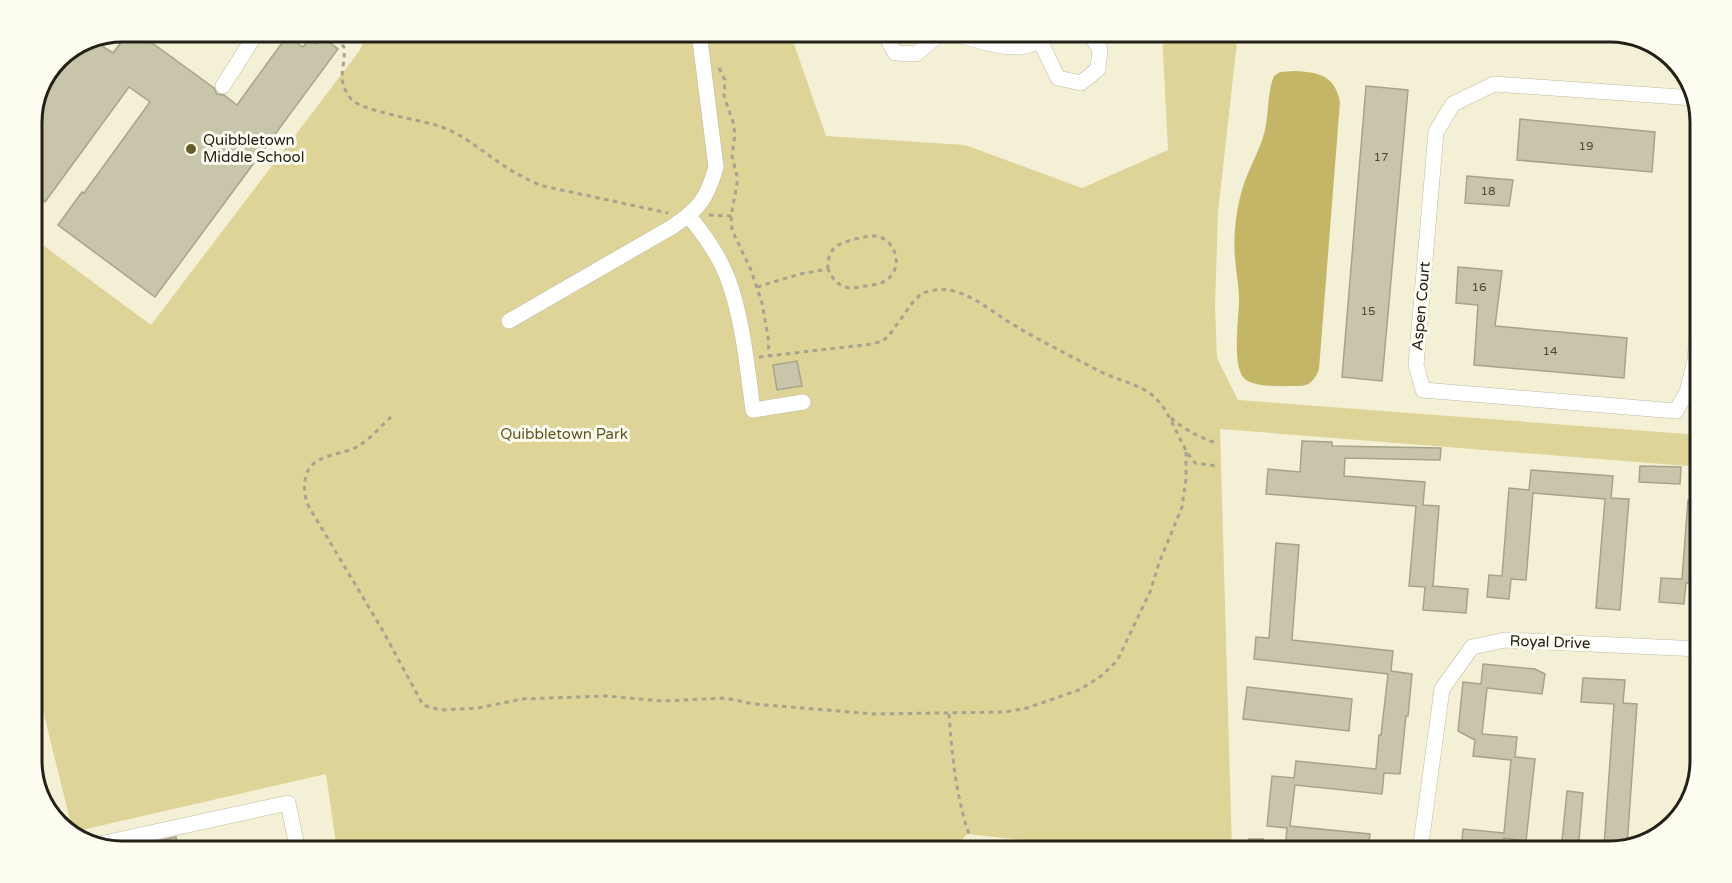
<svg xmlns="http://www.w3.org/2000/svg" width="1732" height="883" font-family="'Varela Round',sans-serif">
<rect width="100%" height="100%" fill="#f4f0d5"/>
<path fill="#ded497" d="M366,32H795L794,44L826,136L965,145L1082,188L1168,150L1162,32H1236L1237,42L1218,212L1215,307L1217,358L1238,400L1700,435V467L1220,429L1232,851H1084L1077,846L967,834L953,851H337L326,774L73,832L32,666V237L151,325L360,50Z"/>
<path fill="#c3b667" d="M1294,71C1318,72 1335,75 1340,102L1319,369C1315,381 1308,387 1296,386C1283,386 1251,388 1243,377C1232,362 1239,318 1239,300C1239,286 1236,272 1235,258C1233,236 1236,211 1242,190C1248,169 1260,151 1265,130C1269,112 1267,93 1274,76L1280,72Z"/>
<g fill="#c8c5ab" stroke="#a6a389" stroke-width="1.5">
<path d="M129,32H137L214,88L217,94L224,95L237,105L287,36L303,47L309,39L316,44L321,36L338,49L155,297L58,225L82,192L84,193L150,102L129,87L45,202L32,193V116L58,58L88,45L99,44L113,53Z"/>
<path d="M1366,86L1408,90L1382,381L1342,377Z"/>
<path d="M1520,119L1655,132L1652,172L1517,160Z"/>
<path d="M1467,176L1513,180L1509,206L1465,203Z"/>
<path d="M1458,267L1502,271L1495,326L1627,338L1624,378L1474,365L1478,305L1456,303Z"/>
<path d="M797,361L802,386L777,390L773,365Z"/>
<path d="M1302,441L1332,442V446L1441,448L1440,460L1345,458L1344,476L1425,482L1423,505L1439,506L1433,586L1468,589L1466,613L1423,610L1425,587L1409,586L1416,506L1266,494L1268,469L1300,472Z"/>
<path d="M1640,466L1681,467L1680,484L1639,482Z"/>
<path d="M1531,470L1613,476L1611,498L1629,499L1620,610L1596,608L1605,499L1533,493L1526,580L1511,579L1509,599L1487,597L1489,575L1502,576L1509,488L1529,490Z"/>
<path d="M1688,500L1700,501V584L1686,583L1684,604L1659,602L1661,578L1682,579Z"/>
<path d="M1276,543L1299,545L1292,640L1393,651L1391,671L1412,674L1408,716H1406L1400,774L1384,773L1382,794L1295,785L1290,826L1370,834L1368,851H1314L1285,849L1287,828L1267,826L1272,776L1294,778L1296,761L1376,769L1379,735H1381L1388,674L1254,659L1256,637L1269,638Z"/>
<path d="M1483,664L1535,669L1545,674L1542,694L1487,688L1482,734L1517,737L1515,757L1535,759L1526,841L1504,838L1503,851H1461L1463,829L1504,833L1511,760L1473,756L1475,740L1458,731L1463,682L1481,684Z"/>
<path d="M1583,678L1625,680L1623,703L1637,704L1627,846L1620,848L1604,847L1614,704L1581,702Z"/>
<path d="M1247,687L1352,699L1349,731L1243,719Z"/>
<path d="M1567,791L1583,793L1578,851H1561Z"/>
<path d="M176,837L179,852L117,850Z"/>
<path d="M1249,839H1263L1264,851H1250Z"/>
</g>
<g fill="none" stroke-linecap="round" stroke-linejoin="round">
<defs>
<g id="minor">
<path d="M890,32L888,40L895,53L916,54L942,32"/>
<path d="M951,32C983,43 1025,59 1054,32"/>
<path d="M1040,41L1058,78L1081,83L1098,69L1100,49L1088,32"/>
<path d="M223,86L257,32"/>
<path d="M1694,98L1494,84L1453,104L1436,132L1416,365L1423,390L1676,411L1687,392L1695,360L1700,301"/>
<path d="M689,216C704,235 719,255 728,279C743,320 747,366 753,410L803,402"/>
<path d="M509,321L672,227C699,209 707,199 716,167L699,32"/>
<path d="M95,845L288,803L298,851"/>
<path d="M1420,851L1442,689L1472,647L1505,640L1700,649"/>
</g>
</defs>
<use href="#minor" stroke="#bebba1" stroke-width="16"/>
<g stroke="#a6a38e" stroke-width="3" stroke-dasharray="4.5 4.5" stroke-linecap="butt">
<path d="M329,32L344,47C346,69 335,78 351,99C361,111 421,120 439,126C460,133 477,147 494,159C509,170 525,179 543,186L668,213"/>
<path d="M716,42L718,32"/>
<path d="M719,68L725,80L724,96L733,122L735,134L732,156L737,176V184L731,216L732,230L751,270L762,303L768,337L769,356"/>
<path d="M709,215L731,216"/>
<path d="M757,287L800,274L828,269C837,288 846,290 865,286C871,285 878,285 883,282C890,279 895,272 896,265C898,251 888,236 873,236C867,236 861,238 855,239C837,244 827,248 828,269"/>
<path d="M759,357L872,344L883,341L890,334L913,302L921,294C932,289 945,288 957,292C977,298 994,313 1012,324C1040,341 1071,356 1101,372C1117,380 1136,383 1151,394C1173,412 1177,442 1195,463L1217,466"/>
<path d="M391,417C381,426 371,438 360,445C344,456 311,453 306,476C303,487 304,496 309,507L383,631L423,705L440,710L478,708L522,699L606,696L663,701L725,698L754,704L874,714L1005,712L1027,708L1079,690L1100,677L1117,661L1150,592L1159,563L1182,507L1186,479V452"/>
<path d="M1171,418C1185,430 1199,437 1216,443"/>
<path d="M949,714C952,755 956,798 970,837"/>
</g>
<use href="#minor" stroke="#fff" stroke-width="15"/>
</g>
<circle fill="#655d29" stroke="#fefdf2" stroke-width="2" cx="191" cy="149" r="6"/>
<g text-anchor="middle" stroke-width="6" stroke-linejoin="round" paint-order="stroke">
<g font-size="12" fill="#4c493c">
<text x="1586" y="150">19</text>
<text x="1381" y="161">17</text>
<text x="1488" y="195">18</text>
<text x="1479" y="291">16</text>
<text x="1368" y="315">15</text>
<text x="1550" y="355">14</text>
</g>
<g font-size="15" fill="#222017" stroke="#fefdf2" text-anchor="start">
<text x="203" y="145">Quibbletown<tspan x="203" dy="17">Middle School</tspan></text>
</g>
<g font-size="15" fill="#222017" stroke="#fefdf2">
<text transform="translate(1421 306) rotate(-85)" y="5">Aspen Court</text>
<text transform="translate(1550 642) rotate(2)" y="5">Royal Drive</text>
</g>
<g font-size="15" fill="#61571c" stroke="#fefdf2">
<text x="564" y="439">Quibbletown Park</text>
</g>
</g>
<path d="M0 0H1732V883H0ZM122 42H1610A80 80 0 0 1 1690 122V761A80 80 0 0 1 1610 841H122A80 80 0 0 1 42 761V122A80 80 0 0 1 122 42Z" fill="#fefdf2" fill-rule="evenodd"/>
<path fill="none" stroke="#222017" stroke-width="3" d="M122 42H1610A80 80 0 0 1 1690 122V761A80 80 0 0 1 1610 841H122A80 80 0 0 1 42 761V122A80 80 0 0 1 122 42Z"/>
</svg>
